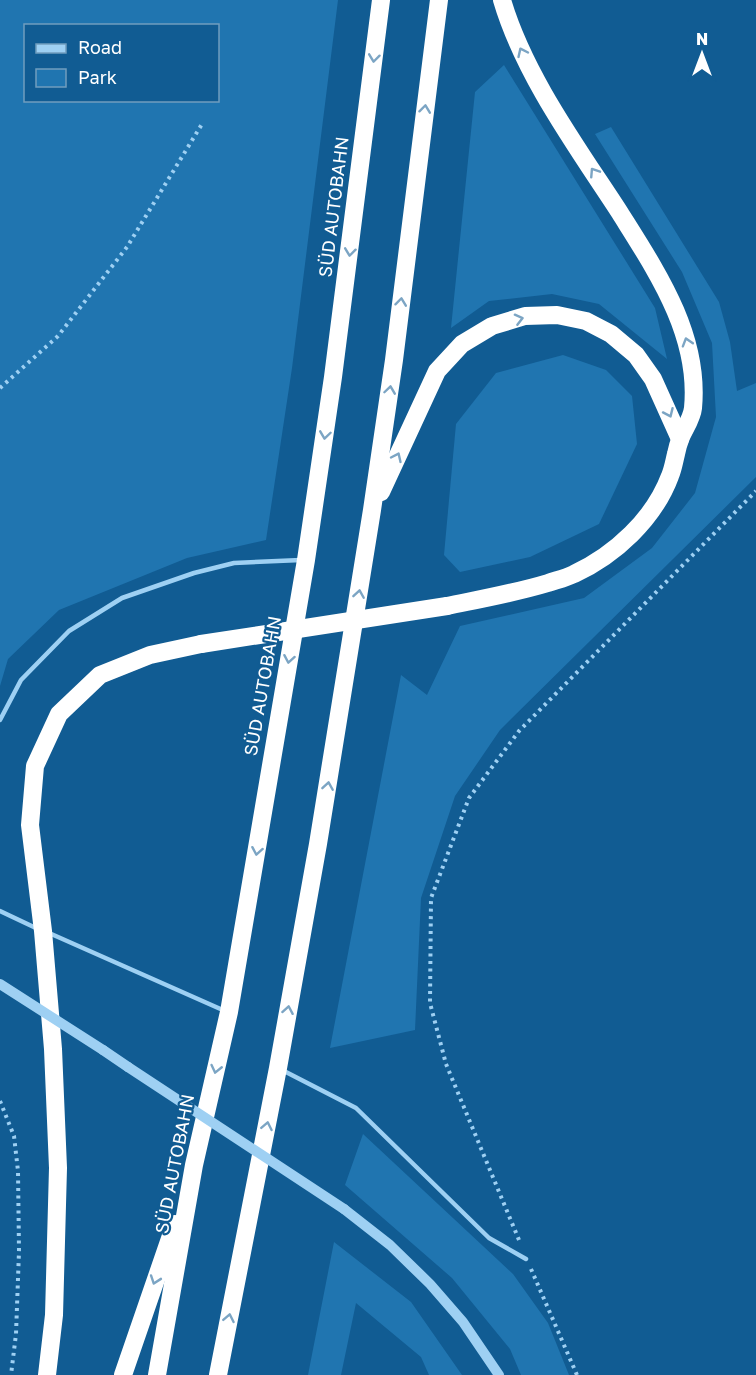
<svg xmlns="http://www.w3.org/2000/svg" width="756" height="1375" font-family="'Golos Text',sans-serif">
<rect width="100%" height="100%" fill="#115c93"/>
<g fill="#2075b0" fill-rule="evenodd">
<path d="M0,0H338L292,368L266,540L187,558L59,610L8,659L0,686ZM26,26H218V100H26Z"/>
<path d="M504,65L655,308L667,359L599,304L552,294L489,301L451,328L475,92Z"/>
<path d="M611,127L719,302L730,342L737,391L756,383V477L500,730L455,796L421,898L415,1030L330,1048L401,675L427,695L460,626L584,598L652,548L695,493L716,417L712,343L682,272L595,134Z"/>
<path d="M563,355L606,370L632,396L637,444L599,524L530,557L460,572L444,555L456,424L496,373Z"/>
<path d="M363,1134L513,1274L548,1323L569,1375H521L510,1349L452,1278L345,1185Z"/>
<path d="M334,1242L411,1302L462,1375H429L421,1357L356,1303L341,1375H308Z"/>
</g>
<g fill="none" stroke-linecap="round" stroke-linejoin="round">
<g stroke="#9ed0f3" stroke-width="4" stroke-dasharray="3 4.5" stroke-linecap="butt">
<path d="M0,388L58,336L127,247L202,124"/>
<path d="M0,1101L14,1136L18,1171L19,1251L16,1334L11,1375"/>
<path d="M519,1240L446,1064L430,1003L431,898L469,798L519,731L756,491"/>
<path d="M531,1269L577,1375"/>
</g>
<g stroke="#9ed0f3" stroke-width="4.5">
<path d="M0,720L21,680L69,631L122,598L194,573L234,563L301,560"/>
<path d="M0,911L38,929"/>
<path d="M49,933L225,1011"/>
<path d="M282,1070L356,1108L489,1238L526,1259"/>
</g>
<g stroke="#9ed0f3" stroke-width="10">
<path d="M103,1050L128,1067"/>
<path d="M344,1209L390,1245L430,1284L463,1322L499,1375"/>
</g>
<g stroke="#fff" stroke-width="18">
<path d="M381,492L437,371L462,344L492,326L525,316L557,315L586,321L611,334L636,355L653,379L680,439"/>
<path d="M447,606C481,599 515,593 548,583C557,580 566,578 574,574C615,555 654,519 670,476C673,469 674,462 676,454C677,449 679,442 681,437C685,428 692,418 693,408C700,335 657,272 620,213C577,147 524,75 502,0"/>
<path d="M47,1375L54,1315L58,1168L53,1049L43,931L30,825L35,766L59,714L100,675L150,655L201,644"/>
<path d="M123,1375L175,1224"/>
<path d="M157,1375L194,1165L229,1012L306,560L333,377L381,0"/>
<path d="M218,1375L278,1068L318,844L372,510L394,360L439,0"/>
</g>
<g stroke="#9ed0f3" stroke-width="10">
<path d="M0,984L103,1050"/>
<path d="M128,1067L344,1209"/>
</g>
<path stroke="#fff" stroke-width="18" d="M201,644L447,606"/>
</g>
<defs><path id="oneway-chevron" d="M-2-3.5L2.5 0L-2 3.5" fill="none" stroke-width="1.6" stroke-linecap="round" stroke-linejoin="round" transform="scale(1.5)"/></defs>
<g stroke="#7ca5c4">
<use href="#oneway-chevron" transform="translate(522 52) rotate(-115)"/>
<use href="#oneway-chevron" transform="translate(374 58) rotate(97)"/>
<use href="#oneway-chevron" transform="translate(425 109) rotate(-83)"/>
<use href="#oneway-chevron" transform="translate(594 172) rotate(-123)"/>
<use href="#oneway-chevron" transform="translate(350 252) rotate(97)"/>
<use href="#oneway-chevron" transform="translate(401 302) rotate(-83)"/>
<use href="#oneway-chevron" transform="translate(519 319) rotate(-14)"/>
<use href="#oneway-chevron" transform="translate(687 342) rotate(-107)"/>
<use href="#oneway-chevron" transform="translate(390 390) rotate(-82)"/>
<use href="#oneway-chevron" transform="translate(669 413) rotate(66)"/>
<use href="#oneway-chevron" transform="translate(325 435) rotate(98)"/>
<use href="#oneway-chevron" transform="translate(397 457) rotate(-65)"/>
<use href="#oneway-chevron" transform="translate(359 594) rotate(-81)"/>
<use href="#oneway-chevron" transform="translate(289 659) rotate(100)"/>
<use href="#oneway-chevron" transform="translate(328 786) rotate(-81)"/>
<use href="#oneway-chevron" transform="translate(257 851) rotate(100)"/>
<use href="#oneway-chevron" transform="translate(288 1010) rotate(-80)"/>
<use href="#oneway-chevron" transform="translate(216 1069) rotate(103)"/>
<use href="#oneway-chevron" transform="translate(267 1126) rotate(-79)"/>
<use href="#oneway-chevron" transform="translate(155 1280) rotate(109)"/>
<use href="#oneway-chevron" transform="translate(229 1318) rotate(-79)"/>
</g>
<g text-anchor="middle" stroke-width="4.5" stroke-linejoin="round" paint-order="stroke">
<g font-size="18" fill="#fff" stroke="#115c93">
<text transform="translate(334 207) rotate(-83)" y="6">SÜD AUTOBAHN</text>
<text transform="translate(263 686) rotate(-80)" y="6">SÜD AUTOBAHN</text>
<text transform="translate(175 1164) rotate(-79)" y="6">SÜD AUTOBAHN</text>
</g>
</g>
<rect x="24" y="24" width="195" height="78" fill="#115c93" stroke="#709dbe" stroke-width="1.5"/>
<rect x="36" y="44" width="30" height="9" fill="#9ed0f3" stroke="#709dbe" stroke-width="1.5"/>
<text x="78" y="54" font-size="18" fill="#ffffff">Road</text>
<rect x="36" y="69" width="30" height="18" fill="#2075b0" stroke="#709dbe" stroke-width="1.5"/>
<text x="78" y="84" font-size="18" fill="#ffffff">Park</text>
<g transform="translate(702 54)" stroke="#115c93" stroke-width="4.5" paint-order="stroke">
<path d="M0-4.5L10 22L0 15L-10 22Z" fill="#ffffff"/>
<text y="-9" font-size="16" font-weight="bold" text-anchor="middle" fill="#ffffff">N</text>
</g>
</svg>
